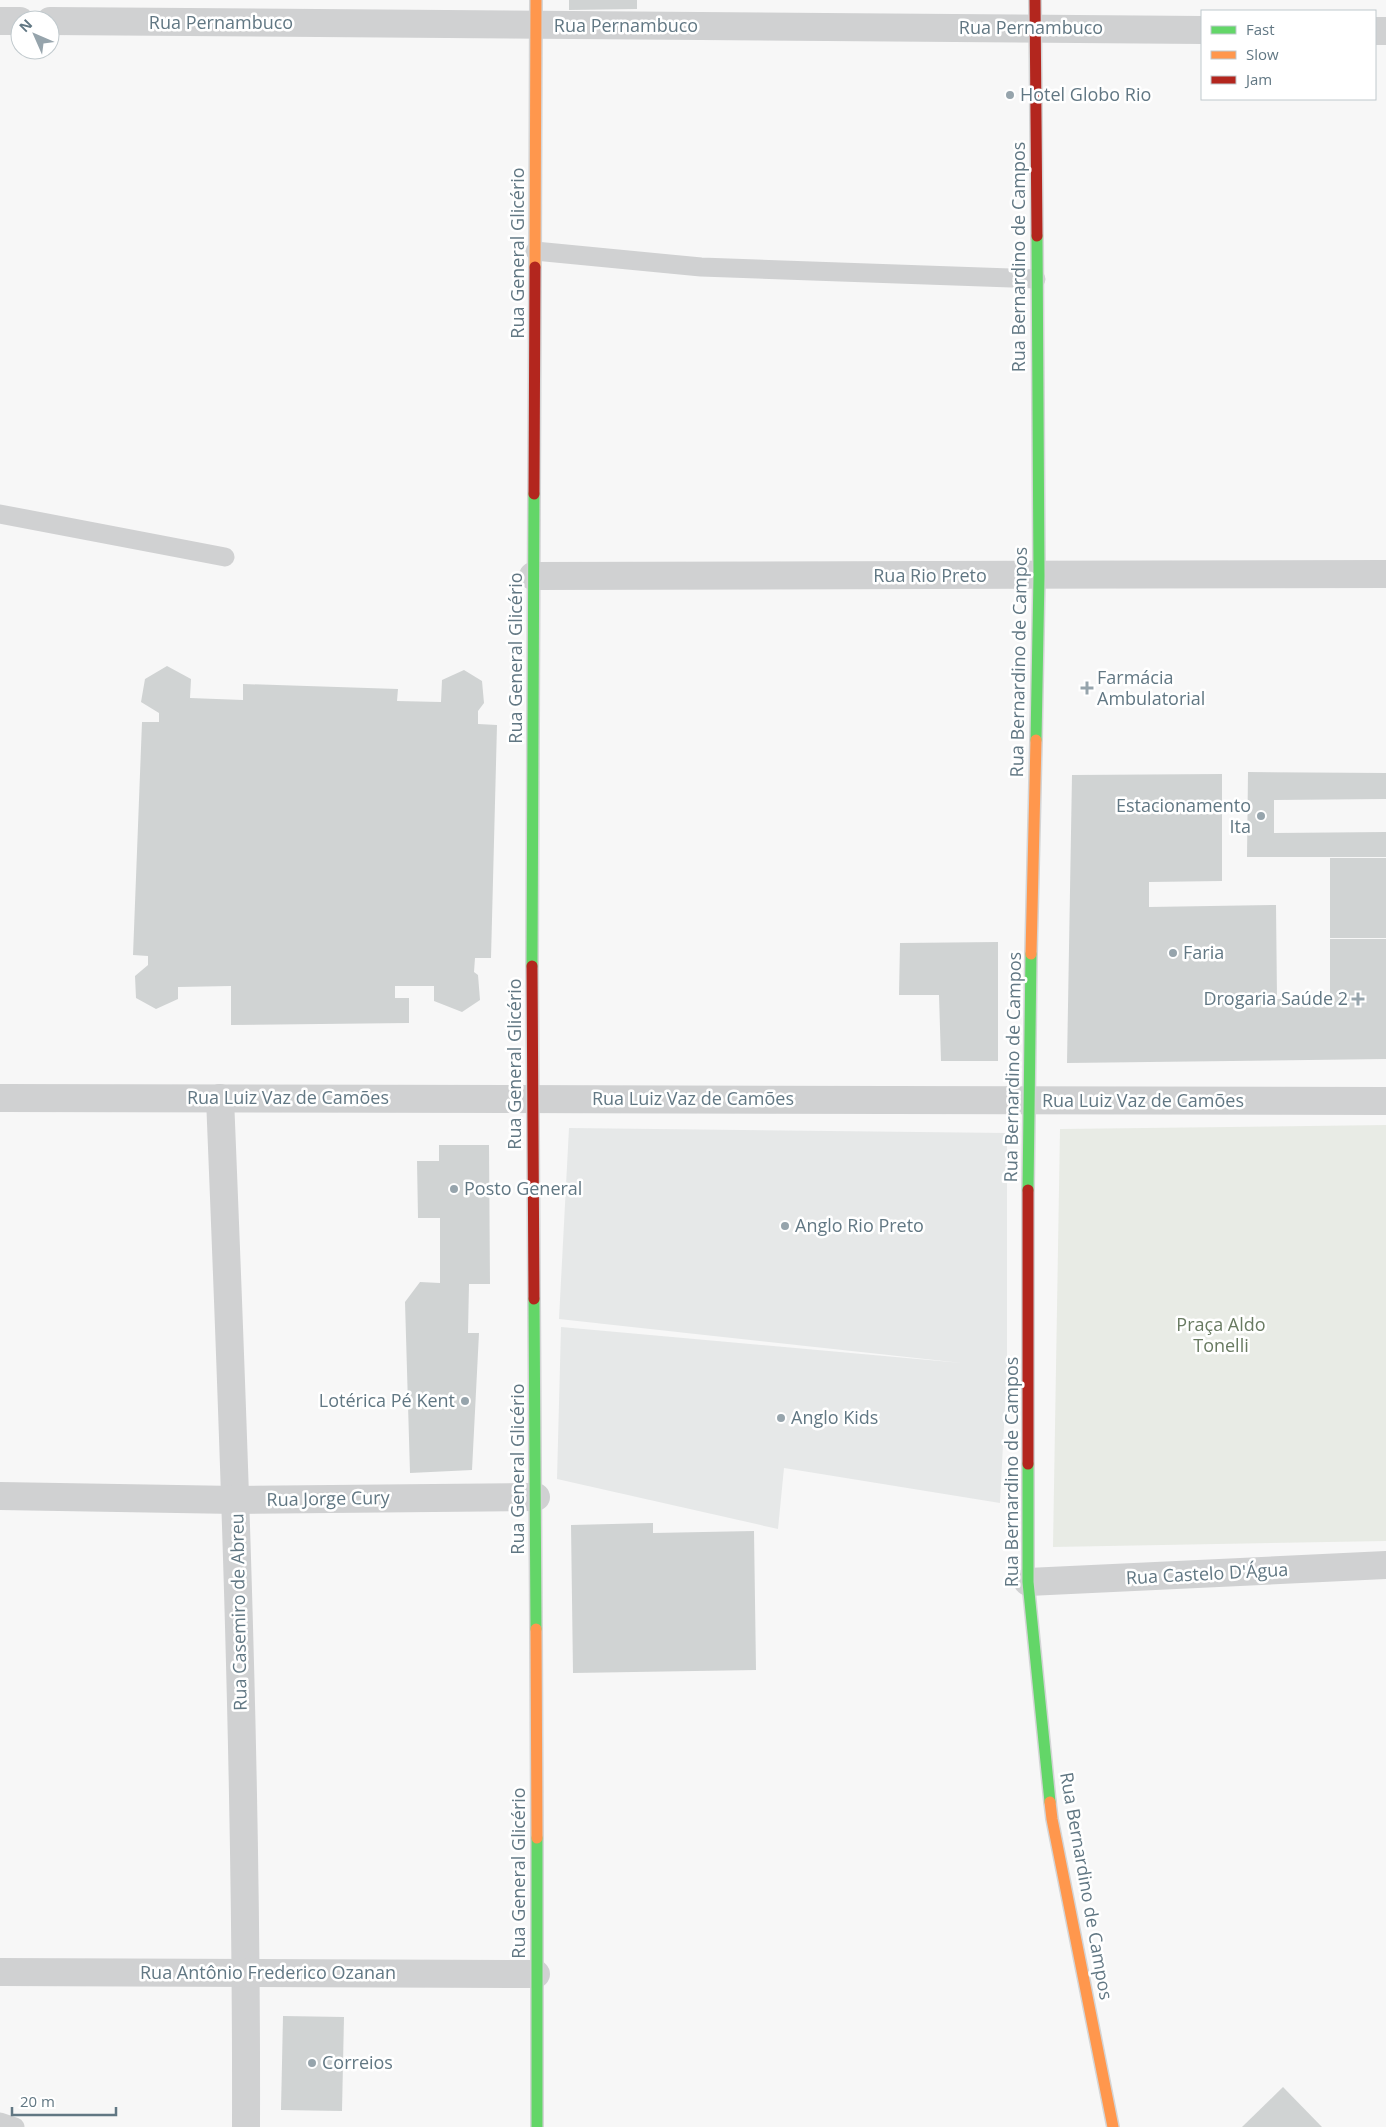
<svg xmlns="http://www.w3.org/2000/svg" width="1386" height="2127" font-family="'Open Sans',sans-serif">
<rect width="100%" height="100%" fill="#f7f7f7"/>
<path fill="#e6e8e8" d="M569,1128L1007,1133V1367L1000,1503L784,1468L778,1529L557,1479L561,1327L962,1363L559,1319Z"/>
<path fill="#e8ebe5" d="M1386,1125V1541L1053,1547L1060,1129Z"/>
<g fill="#d0d3d3">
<path d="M569,0H637V9L569,10Z"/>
<path d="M167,666L191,679L190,698L243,700V684L398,689L397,701L441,702L442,680L464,670L482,681L484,703L478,711V724L497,725L491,958H475L474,972L478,975L480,1000L462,1012L434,1001V986H395V998H409V1023L231,1025V986L178,987V999L156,1009L136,998L135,976L148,965V956L133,955L142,722H159V713L141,702L145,679Z"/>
<path d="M1248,772L1386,773V799L1274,800V833L1386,832V857H1247Z"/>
<path d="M1222,774V881L1149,882V907L1276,905L1277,999H1330V939H1386V1059L1067,1063L1072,775Z"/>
<rect x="1330" y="858" width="56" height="80"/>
<path d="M998,942V1061H941L939,995H899L900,943Z"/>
<path d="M439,1145H489L490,1284H469L468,1333H479L472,1470L410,1473L405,1302L420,1282L440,1283V1218H418L417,1161H439Z"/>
<path d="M653,1523V1533L754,1531L756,1670L573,1673L571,1525Z"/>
<path d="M283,2016L344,2017L342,2111L281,2110Z"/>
<path d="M1283,2087L1322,2127H1242Z"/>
</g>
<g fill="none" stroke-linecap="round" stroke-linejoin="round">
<defs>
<g id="fast">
<path d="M1036,740L1039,576L1037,236"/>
<path d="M532,966L534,494"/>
<path d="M1028,1190L1031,954"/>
<path d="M534,1299L536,1629"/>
<path d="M1028,1464V1582L1050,1802"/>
<path d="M537,1838V2127"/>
</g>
<g id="slow">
<path d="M535,267L536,0"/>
<path d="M1031,954L1036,740"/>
<path d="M536,1629L537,1838"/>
<path d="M1050,1802L1052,1819L1113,2127"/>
</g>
<g id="jam">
<path d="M1035,0L1037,236"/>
<path d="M534,494L535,267"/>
<path d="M532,966L534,1299"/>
<path d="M1028,1190V1464"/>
</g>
</defs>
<use href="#fast" stroke="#d4d5d6" stroke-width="14"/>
<use href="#slow" stroke="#d4d5d6" stroke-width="14"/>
<use href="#jam" stroke="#d4d5d6" stroke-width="14"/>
<g stroke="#d0d1d2" stroke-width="19">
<path d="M535,251L701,267L1036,279"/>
<path d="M0,514L225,557"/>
<path d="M0,2122L15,2127"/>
</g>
<g stroke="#d0d1d2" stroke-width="28">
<path d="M0,21H20"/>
<path d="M50,21L1202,30"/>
<path d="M1375,31H1386"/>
<path d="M533,576L1386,574"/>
<path d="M0,1098L1386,1101"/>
<path d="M220,1098C234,1441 247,1784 246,2127"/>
<path d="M0,1496L236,1500L536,1497"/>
<path d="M1028,1582L1386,1565"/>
<path d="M0,1972L536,1974"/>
</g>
<use href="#fast" stroke="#63d668" stroke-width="11"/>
<use href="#slow" stroke="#ff974d" stroke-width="11"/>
<use href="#jam" stroke="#b3261e" stroke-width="11"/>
</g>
<g fill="#96a4ac" stroke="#fff" stroke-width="2">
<circle cx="1010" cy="95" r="5"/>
<path d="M1084.5 680.5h5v5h5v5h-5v5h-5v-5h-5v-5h5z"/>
<circle cx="1261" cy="816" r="5"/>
<circle cx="1173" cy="953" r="5"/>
<path d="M1355.5 991.5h5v5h5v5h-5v5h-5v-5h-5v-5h5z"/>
<circle cx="454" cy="1189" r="5"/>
<circle cx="785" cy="1226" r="5"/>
<circle cx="465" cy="1401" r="5"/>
<circle cx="781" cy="1418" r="5"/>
<circle cx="312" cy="2063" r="5"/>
</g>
<g text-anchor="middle" stroke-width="5" stroke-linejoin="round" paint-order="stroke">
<g font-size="18" fill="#617783" stroke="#fff">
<text x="221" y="29">Rua Pernambuco</text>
<text x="626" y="32">Rua Pernambuco</text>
<text x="1031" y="34">Rua Pernambuco</text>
<text transform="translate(518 253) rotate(-90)" y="6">Rua General Glicério</text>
<text transform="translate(1019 257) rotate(-90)" y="6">Rua Bernardino de Campos</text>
<text x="930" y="582">Rua Rio Preto</text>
<text transform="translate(516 658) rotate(-90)" y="6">Rua General Glicério</text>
<text transform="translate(1019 662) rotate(-89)" y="6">Rua Bernardino de Campos</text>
<text transform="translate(515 1064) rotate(-90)" y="6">Rua General Glicério</text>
<text transform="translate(1013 1067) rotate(-89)" y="6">Rua Bernardino de Campos</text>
<text x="288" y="1104">Rua Luiz Vaz de Camões</text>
<text x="693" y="1105">Rua Luiz Vaz de Camões</text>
<text x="1143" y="1107">Rua Luiz Vaz de Camões</text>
<text transform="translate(518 1469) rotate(-90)" y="6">Rua General Glicério</text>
<text transform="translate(1012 1472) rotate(-90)" y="6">Rua Bernardino de Campos</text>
<text transform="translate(328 1499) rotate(-1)" y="6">Rua Jorge Cury</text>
<text transform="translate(1207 1574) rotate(-3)" y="6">Rua Castelo D'Água</text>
<text transform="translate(239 1612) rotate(-91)" y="6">Rua Casemiro de Abreu</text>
<text transform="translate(519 1873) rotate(-90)" y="6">Rua General Glicério</text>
<text transform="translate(1086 1886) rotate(80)" y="6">Rua Bernardino de Campos</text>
<text x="268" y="1979">Rua Antônio Frederico Ozanan</text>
</g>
<g font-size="18" fill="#617783" stroke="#fff" text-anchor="start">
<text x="1020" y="101">Hotel Globo Rio</text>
<text x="1097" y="684">Farmácia<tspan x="1097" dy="21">Ambulatorial</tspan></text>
<text x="1251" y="812" text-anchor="end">Estacionamento<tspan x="1251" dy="21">Ita</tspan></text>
<text x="1183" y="959">Faria</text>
<text x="1348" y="1005" text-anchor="end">Drogaria Saúde 2</text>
<text x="464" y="1195">Posto General</text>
<text x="795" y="1232">Anglo Rio Preto</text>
<text x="455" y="1407" text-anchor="end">Lotérica Pé Kent</text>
<text x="791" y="1424">Anglo Kids</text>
<text x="322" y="2069">Correios</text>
</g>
<g font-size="18" fill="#687a61" stroke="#fff">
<text x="1221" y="1331">Praça Aldo<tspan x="1221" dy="21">Tonelli</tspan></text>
</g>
</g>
<rect x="1201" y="10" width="175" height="90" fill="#ffffff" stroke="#c0c9cd"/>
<rect x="1211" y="26" width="25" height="8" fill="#63d668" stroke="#c0c9cd"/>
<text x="1246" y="35" font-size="15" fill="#617783">Fast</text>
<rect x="1211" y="51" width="25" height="8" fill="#ff974d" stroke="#c0c9cd"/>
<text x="1246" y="60" font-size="15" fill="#617783">Slow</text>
<rect x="1211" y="76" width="25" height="8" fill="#b3261e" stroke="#c0c9cd"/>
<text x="1246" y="85" font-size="15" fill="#617783">Jam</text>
<g transform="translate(35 35) rotate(315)"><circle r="24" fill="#ffffff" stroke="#c0c9cd"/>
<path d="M0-4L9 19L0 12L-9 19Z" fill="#96a4ac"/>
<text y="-8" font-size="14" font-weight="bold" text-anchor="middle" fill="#617783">N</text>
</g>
<path d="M12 2107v8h104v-8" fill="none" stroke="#617783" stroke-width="2.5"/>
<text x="20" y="2107" font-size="15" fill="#617783" stroke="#ffffff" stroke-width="4" paint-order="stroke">20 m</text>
</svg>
